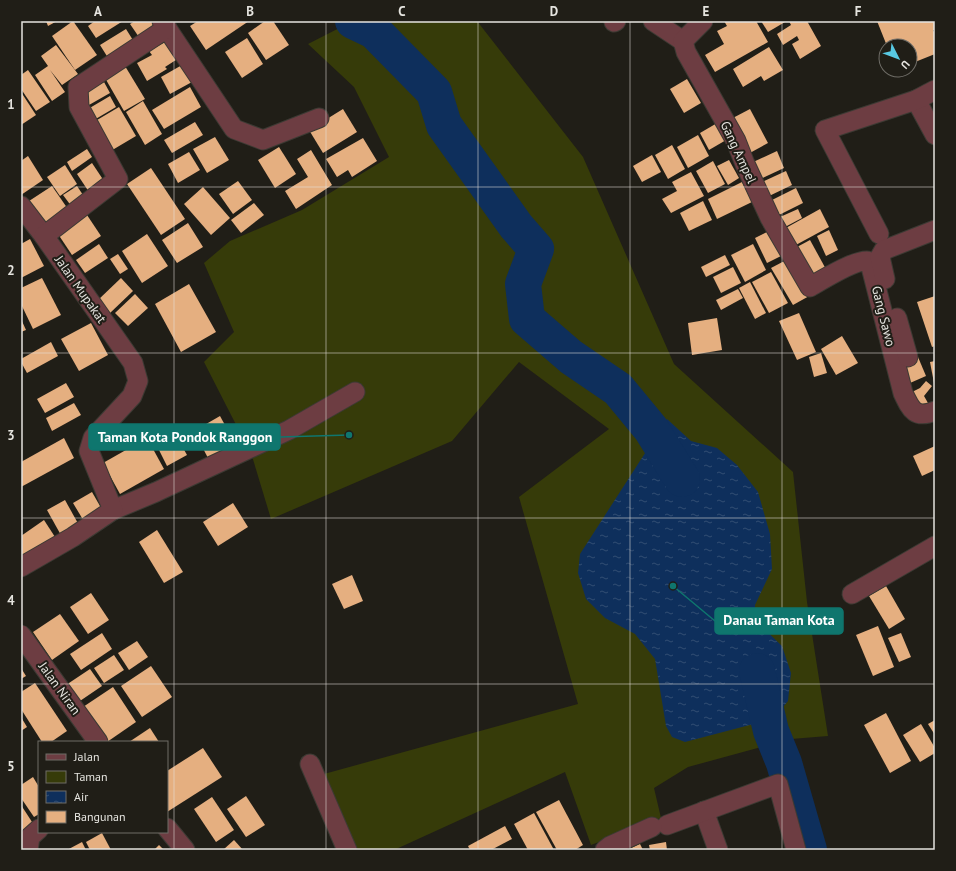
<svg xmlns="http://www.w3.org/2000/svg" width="956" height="871" font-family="'PT Sans',sans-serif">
<defs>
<pattern id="water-ripples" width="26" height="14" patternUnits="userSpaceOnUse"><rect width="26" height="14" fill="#0e2f5c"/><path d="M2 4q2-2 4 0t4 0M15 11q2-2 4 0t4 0" fill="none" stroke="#314d73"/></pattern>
</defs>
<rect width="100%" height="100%" fill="#201e17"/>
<path fill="#363b09" d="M353,21H477L583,157L674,364L793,472L807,602L828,736L791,739L688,767L654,788L661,818L591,845L565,772L394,850H357L324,774L578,704L519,497L609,429L519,362L452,441L271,519L252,456L204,362L234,332L204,263L230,241L302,210L389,157L354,87L308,44Z"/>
<path fill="url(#water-ripples)" d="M667,419L691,441L717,448L737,465L758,492L770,534L772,569L755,605L756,621L782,646L791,673L788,701L773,719L685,742L672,737L666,726L655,659L635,634L605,618L586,599L578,573L580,554Z"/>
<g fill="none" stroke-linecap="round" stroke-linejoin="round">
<g stroke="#0e2f5c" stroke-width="36">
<path d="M353,21L374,31L434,92L444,125L516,226L536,249L523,284L527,319L571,357L618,389L651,429L682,479"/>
<path d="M757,671L771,731L784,763L809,850"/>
</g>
</g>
<g fill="#e5af80">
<path d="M46,21H57L48,26Z"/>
<path d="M73,21L97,55L75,70L52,36Z"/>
<path d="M95,21H123L96,38L88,26Z"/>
<path d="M135,21H154L160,31L143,43L130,24Z"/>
<path d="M198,21H249L206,50L190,26Z"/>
<path d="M265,21H273L289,45L266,60L248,33Z"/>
<path d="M724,21H756L768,42L715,72L705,55L724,44L717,31L727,26Z"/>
<path d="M761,21H784L785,22L768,32Z"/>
<path d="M789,21H807L821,46L800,59L792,44L799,40L797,36L783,45L777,34L791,25Z"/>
<path d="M877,21H935V30H933L935,34V54L910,64V46H887Z"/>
<path d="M126,29L136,45L110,61L100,45Z"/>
<path d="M247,38L263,64L242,78L225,52Z"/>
<path d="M169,40L179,58L165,67L167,69L147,81L137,63L152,55L149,51Z"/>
<path d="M56,45L78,74L62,85L50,70L65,92L52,101L35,75L48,66L41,56Z"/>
<path d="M769,47L783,70L764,81L761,76L743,87L733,69Z"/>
<path d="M182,65L192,82L170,94L161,77Z"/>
<path d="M125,66L145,99L124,111L105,78Z"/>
<path d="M28,70L50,102L36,111L21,89V75Z"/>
<path d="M687,79L701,103L684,113L670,89Z"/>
<path d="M104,82L110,93L89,105L82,95Z"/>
<path d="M190,87L201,107L164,129L152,110Z"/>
<path d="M21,92L36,115L21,125Z"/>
<path d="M110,96L116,107L94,120L88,109Z"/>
<path d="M143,101L162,134L145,145L126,112Z"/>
<path d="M119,107L136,136L109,152L92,123Z"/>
<path d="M343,109L357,132L323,153L309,130Z"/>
<path d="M750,109L768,143L748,154L729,120Z"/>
<path d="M724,119L733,136L709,150L700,133Z"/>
<path d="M195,122L203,135L172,153L164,140Z"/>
<path d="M698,135L709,156L688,168L677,147Z"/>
<path d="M215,137L229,160L207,173L193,149Z"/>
<path d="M363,138L377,161L352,177L348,170L337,177L326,159Z"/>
<path d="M672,145L685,169L668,179L655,155Z"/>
<path d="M279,147L296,174L275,188L258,160Z"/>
<path d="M87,149L92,157L72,171L67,162Z"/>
<path d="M311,150L332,185L296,209L285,191L308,177L297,159Z"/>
<path d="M777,151L784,168L758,180L751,163Z"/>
<path d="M189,152L200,170L178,183L168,164Z"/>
<path d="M652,155L661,172L642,182L633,166Z"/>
<path d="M28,156L43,180L21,195V161Z"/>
<path d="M729,160L739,178L728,185L717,166Z"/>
<path d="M713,161L725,184L708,193L696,171Z"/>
<path d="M92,163L106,184L91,195L77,174Z"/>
<path d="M65,165L77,184L60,196L47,177Z"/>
<path d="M151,168L185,219L161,235L127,184Z"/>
<path d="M786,171L792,185L767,197L760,183Z"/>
<path d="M691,172L704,196L671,213L662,199L677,191L672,182Z"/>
<path d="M238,181L252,200L233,214L219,194Z"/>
<path d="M742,182L752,202L717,219L708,199Z"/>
<path d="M52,186L70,212L44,230L26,203Z"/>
<path d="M77,186L85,198L72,207L63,195Z"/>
<path d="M203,187L230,218L211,235L184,204Z"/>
<path d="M796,188L803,203L777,216L770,201Z"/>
<path d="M703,201L712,220L689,231L680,213Z"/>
<path d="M254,203L264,215L241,233L231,220Z"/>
<path d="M798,209L802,218L785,227L780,217Z"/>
<path d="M820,209L829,227L794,246L784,229Z"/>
<path d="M85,212L101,236L72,255L56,231Z"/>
<path d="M188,223L203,247L177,263L162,240Z"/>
<path d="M771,230L783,255L767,263L755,238Z"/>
<path d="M829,230L838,250L826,256L817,236Z"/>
<path d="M147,234L168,266L142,283L122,251Z"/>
<path d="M30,239L44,266L21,278V244Z"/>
<path d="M810,240L827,271L814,278L797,247Z"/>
<path d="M99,244L108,258L85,273L76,260Z"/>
<path d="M753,244L766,270L745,282L731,255Z"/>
<path d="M118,254L128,269L120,274L110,259Z"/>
<path d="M725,255L730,265L706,277L701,267Z"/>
<path d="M790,258L811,295L793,305L771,268Z"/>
<path d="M733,267L741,283L721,293L713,277Z"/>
<path d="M771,272L788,303L769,313L752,282Z"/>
<path d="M42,278L61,315L33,329L21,304V288Z"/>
<path d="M121,278L133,291L109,314L97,301Z"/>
<path d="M750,282L766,313L755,319L739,288Z"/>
<path d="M189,284L216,332L181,352L155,304Z"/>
<path d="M738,289L743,298L721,310L716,300Z"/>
<path d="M135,294L148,308L128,326L115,313Z"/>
<path d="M935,296V346L932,347L917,302Z"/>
<path d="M799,313L816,352L797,360L779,321Z"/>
<path d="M717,318L722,350L692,355L688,323Z"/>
<path d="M21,319L26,330L21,332Z"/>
<path d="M91,323L108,355L79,371L61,339Z"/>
<path d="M842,336L858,363L836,375L821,349Z"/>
<path d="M51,342L58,356L27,373L21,362V359Z"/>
<path d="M821,353L827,373L814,377L809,357Z"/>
<path d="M918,357L926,376L910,383L902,364Z"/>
<path d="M935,361V383H934L930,362Z"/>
<path d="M926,381L932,386L924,396L928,403L915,409L908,394L920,388Z"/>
<path d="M66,383L74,397L45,413L37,399Z"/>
<path d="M74,403L81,415L52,431L46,418Z"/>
<path d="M220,416L236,445L209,460L194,431Z"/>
<path d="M177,437L187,455L167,466L158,448Z"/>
<path d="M64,438L74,458L21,487V462Z"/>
<path d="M147,438L164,469L120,494L103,463Z"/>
<path d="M935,446V470L922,476L913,456Z"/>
<path d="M92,492L104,513L85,523L73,503Z"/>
<path d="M65,500L80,527L62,537L47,510Z"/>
<path d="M233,503L248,527L218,546L203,522Z"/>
<path d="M44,520L55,537L21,560V536Z"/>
<path d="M157,530L183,572L164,583L139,542Z"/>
<path d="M352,575L363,601L344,609L332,584Z"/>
<path d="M886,586L905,619L889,629L869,596Z"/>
<path d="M91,593L109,620L88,634L70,607Z"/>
<path d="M60,614L79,641L52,660L33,632Z"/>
<path d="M878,626L894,667L873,676L856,635Z"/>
<path d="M102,633L112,649L81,670L70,654Z"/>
<path d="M901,633L911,657L899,662L888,638Z"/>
<path d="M137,641L148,657L129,670L118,653Z"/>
<path d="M114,655L124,670L104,683L94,668Z"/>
<path d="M151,666L172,697L142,717L121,686Z"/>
<path d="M21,668L26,676L21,679Z"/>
<path d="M90,669L102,686L77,703L66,685Z"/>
<path d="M35,683L67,731L51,742H42L21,709V692Z"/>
<path d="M113,687L136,722L107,742L83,707Z"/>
<path d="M886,713L911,761L890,773L864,725Z"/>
<path d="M21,717L27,727L21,731Z"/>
<path d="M935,720V735L928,724Z"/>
<path d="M921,724L935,748V753L920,762L903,735Z"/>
<path d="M150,728L159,742H129Z"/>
<path d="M203,748L222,777L167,812V771Z"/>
<path d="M33,777L39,787V814L34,817L21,798V785Z"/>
<path d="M246,796L265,825L246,837L227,809Z"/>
<path d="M212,797L234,830L216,842L194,809Z"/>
<path d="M559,800L583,845L575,850H557L536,812Z"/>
<path d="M21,805L34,825L21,834Z"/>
<path d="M534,813L554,850H528L514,824Z"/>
<path d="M505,826L512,839L491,850H470L468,846Z"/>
<path d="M102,833L111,850H90L86,842Z"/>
<path d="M234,840L243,850H223Z"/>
<path d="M82,842L86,850H67Z"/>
<path d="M666,842L667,850H650L649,845Z"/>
<path d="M640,844L643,850H627Z"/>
<path d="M159,845L164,850H154Z"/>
</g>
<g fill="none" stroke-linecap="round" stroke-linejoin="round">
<defs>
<g id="street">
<path d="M162,21L234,129L263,140L319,118"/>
<path d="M653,21L683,41"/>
<path d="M703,21L683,41L686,52L736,141L745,164L770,218L810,287C822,280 856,259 868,261L870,263L903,393C911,410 915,419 935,411"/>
<path d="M614,22L616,21"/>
<path d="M916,100L935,135"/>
<path d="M21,206L44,236"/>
<path d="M879,234L825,130L916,100L935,90"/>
<path d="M885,279L880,257L884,250L935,230"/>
<path d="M897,318L908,357"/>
<path d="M113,510L156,492L289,430L355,392"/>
<path d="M21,567L73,537L113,510L89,451L93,438L132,396L138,381L133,363L44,236L118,179L79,107L78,87L167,28"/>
<path d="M852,594L935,546"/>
<path d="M21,635L98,742"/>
<path d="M310,764L347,850"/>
<path d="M704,811L718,850"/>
<path d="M667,825L778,784L796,850"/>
<path d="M167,828L185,850"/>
<path d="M28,850L30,837L39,829"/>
<path d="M605,850L610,846L652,827"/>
</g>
</defs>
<use href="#street" stroke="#3c3a33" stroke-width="21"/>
<use href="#street" stroke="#6d3d42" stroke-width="19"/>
</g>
<path fill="none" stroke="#e5e4df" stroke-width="1" stroke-opacity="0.55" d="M174,21V850M326,21V850M478,21V850M630,21V850M782,21V850M21,187H935M21,353H935M21,518H935M21,684H935"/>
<g text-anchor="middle" stroke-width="4" stroke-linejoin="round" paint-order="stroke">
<g font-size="13" fill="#e5e4df" stroke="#201e17">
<text transform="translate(739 152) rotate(65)" y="5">Gang Ampel</text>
<text transform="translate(81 289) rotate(55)" y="5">Jalan Mupakat</text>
<text transform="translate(884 316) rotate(76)" y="5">Gang Sawo</text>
<text transform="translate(60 688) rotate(54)" y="5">Jalan Niran</text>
</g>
</g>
<path fill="none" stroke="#0f766e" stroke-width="1.5" d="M349 435L280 437M673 586L715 621"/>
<g fill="#0f766e" stroke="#201e17" stroke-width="1.5">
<circle cx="349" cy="435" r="4"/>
<circle cx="673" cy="586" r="4"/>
</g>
<g fill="#0f766e" stroke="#0f766e" stroke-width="1.5">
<rect x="89" y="424" width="191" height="26" rx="4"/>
<rect x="715" y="608" width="128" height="26" rx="4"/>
</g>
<g font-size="14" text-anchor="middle" font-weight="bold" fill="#fff">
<text x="185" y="442">Taman Kota Pondok Ranggon</text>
<text x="779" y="625">Danau Taman Kota</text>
</g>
<rect width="956" height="871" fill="none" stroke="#201e17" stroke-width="44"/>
<rect x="38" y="741" width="130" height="92" fill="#201e17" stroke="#6f6d67"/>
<rect x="46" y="754" width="20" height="6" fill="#6d3d42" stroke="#6f6d67"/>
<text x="74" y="761" font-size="12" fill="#e5e4df">Jalan</text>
<rect x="46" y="771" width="20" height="12" fill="#363b09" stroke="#6f6d67"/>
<text x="74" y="781" font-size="12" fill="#e5e4df">Taman</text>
<rect x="46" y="791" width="20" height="12" fill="url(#water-ripples)" stroke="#6f6d67"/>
<text x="74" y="801" font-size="12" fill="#e5e4df">Air</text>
<rect x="46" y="811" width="20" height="12" fill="#e5af80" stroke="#6f6d67"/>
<text x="74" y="821" font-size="12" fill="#e5e4df">Bangunan</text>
<g transform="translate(898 58) rotate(132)"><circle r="19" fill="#201e17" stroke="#6f6d67"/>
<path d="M0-3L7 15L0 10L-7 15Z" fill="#58c9e3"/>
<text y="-6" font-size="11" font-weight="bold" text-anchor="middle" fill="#e5e4df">U</text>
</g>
<rect x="22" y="22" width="912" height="827" fill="none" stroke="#e5e4df" stroke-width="1.5"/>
<g font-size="13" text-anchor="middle" font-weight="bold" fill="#e5e4df">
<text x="98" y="16">A</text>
<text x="250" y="16">B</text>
<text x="402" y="16">C</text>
<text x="554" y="16">D</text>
<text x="706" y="16">E</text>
<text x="858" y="16">F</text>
<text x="11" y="109">1</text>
<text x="11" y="275">2</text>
<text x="11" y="440">3</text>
<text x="11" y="605">4</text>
<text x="11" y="771">5</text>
</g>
</svg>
